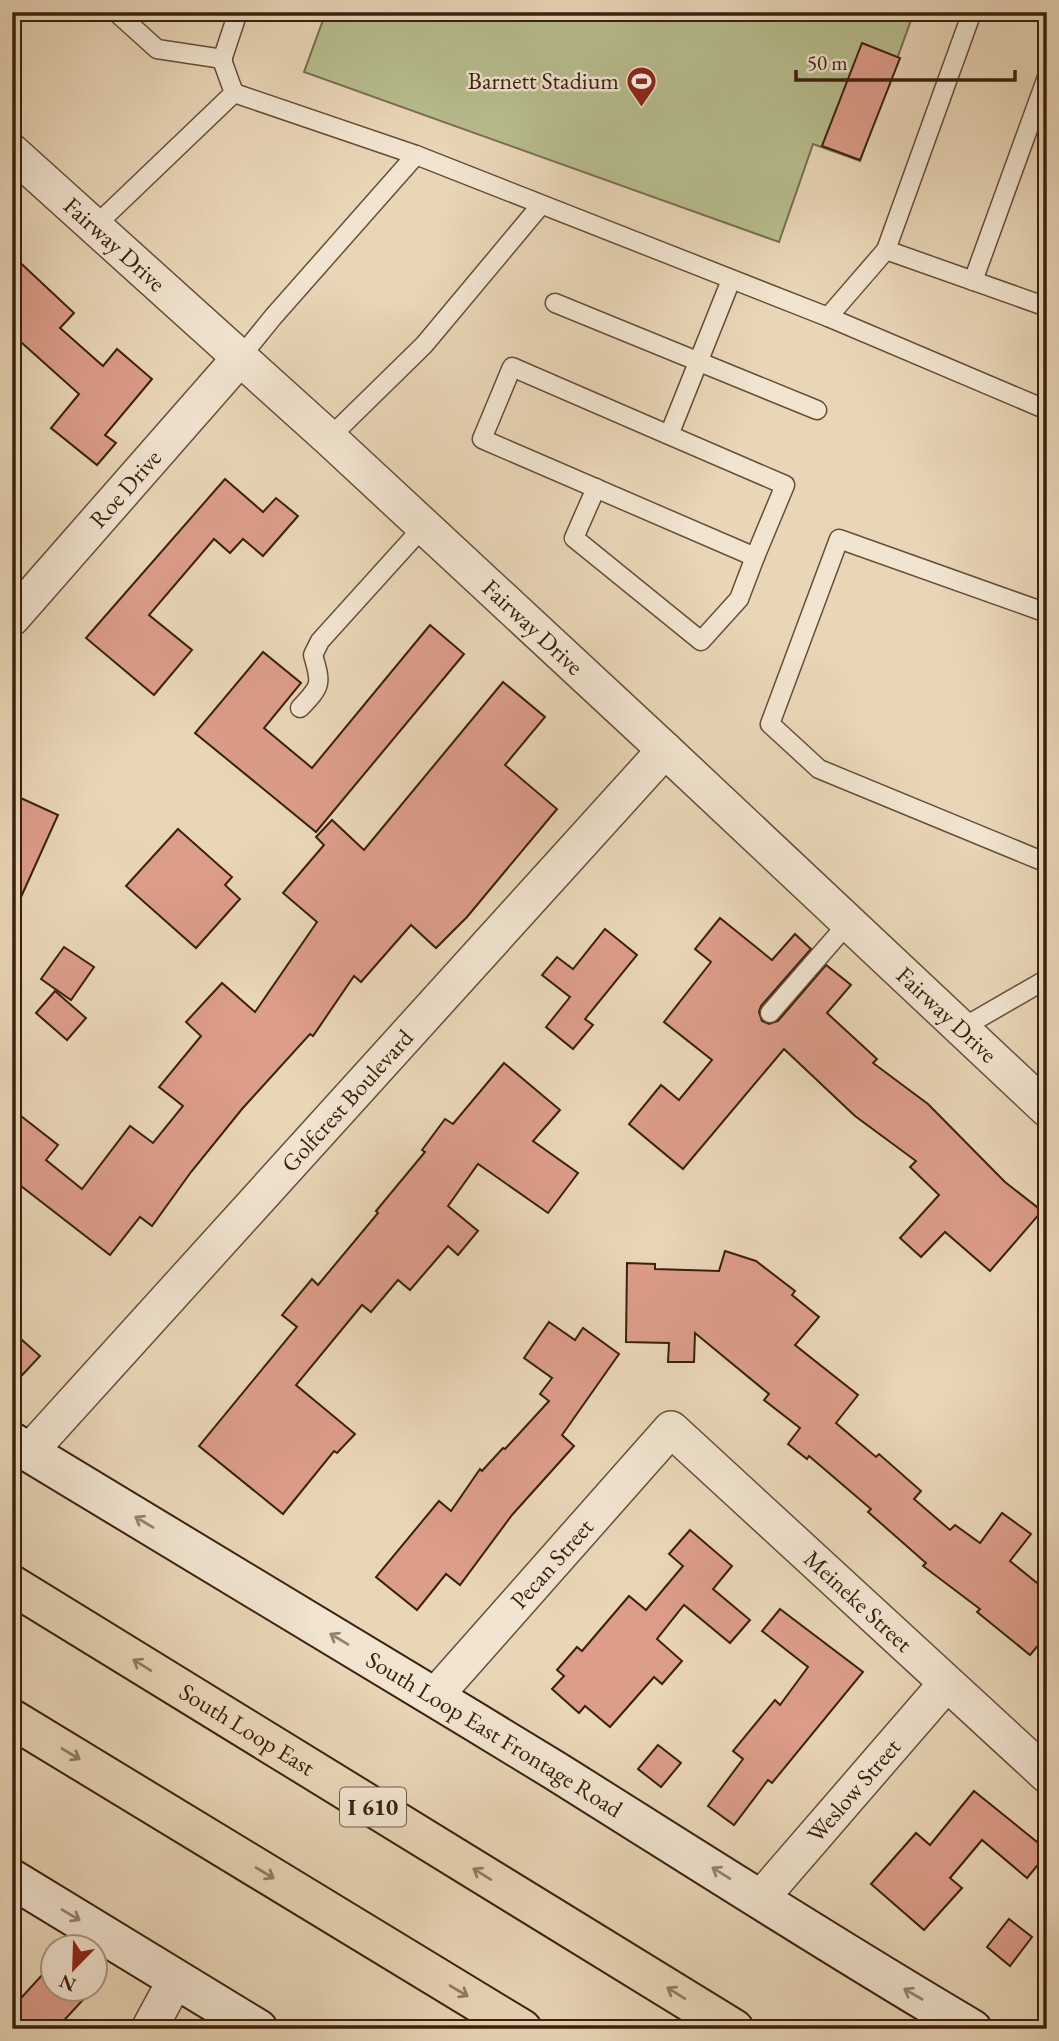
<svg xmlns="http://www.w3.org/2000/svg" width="1059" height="2041" font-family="'EB Garamond',serif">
<rect width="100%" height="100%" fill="#e9d6b7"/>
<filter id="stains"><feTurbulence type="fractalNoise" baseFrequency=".00286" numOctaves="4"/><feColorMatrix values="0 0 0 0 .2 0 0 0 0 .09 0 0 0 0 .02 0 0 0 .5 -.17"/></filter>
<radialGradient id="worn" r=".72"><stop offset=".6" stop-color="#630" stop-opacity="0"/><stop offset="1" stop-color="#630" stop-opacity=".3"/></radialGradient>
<path fill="#b7bd8e" stroke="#786e4e" stroke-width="2" d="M326,12H914L860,161L813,144L779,242L304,72Z"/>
<g fill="#dc9d89" stroke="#3a200e" stroke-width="2">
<path d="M862,43L900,58L860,160L822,146Z"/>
<path d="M12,255L74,313L60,328L103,366L117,349L152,379L105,435L116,443L97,465L51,428L79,394L12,334Z"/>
<path d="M225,479L263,512L276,498L298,516L263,556L243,539L230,553L214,539L149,615L192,650L154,695L86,638Z"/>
<path d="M430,625L464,654L316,832L195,733L263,652L301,683L264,728L312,768Z"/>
<path d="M503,682L545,717L505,765L557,809L467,917L436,948L411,925L361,982L354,976L313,1036L310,1034L242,1109L191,1172L152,1226L140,1217L110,1255L12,1179V1109L58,1145L46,1160L82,1189L130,1126L153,1143L183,1106L159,1087L201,1036L186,1022L222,983L255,1012L317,922L283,893L324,845L316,837L332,820L364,850Z"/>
<path d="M12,794L58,815L12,917Z"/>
<path d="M178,829L232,877L225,885L240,899L196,948L126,886Z"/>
<path d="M720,918L772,960L795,934L811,949L761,1006L759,1012L762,1021L769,1024L778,1021L826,965L851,985L827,1013L877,1059L873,1063L928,1104L1005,1182L1042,1211L990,1271L945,1232L921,1257L900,1238L939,1195L910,1167L916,1161L855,1116L784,1049L683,1169L629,1124L661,1085L679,1100L712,1060L664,1022L711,962L695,949Z"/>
<path d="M605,929L637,955L585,1019L593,1025L573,1049L546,1027L570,997L542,975L557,957L573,969Z"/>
<path d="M64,947L94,967L71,1000L41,979Z"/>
<path d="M55,991L86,1018L67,1040L36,1013Z"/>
<path d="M504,1063L560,1110L533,1141L578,1173L548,1213L478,1164L448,1206L478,1231L458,1255L448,1246L410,1290L398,1280L371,1312L362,1305L296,1385L355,1434L337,1453L334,1451L283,1514L199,1446L297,1327L282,1315L312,1279L318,1285L378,1213L376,1211L425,1152L422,1150L445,1119L453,1124Z"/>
<path d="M725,1251L756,1261L795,1291L792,1295L819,1317L795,1345L858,1395L836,1423L876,1457L879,1454L921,1491L914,1499L950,1530L955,1525L980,1543L1002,1513L1031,1534L1010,1561L1047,1591V1635L1030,1655L977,1612L980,1609L923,1566L926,1563L868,1512L871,1509L809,1456L807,1459L788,1444L800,1428L764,1400L769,1394L695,1333L694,1362H668L669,1343L626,1342L627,1263L655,1264V1269L719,1271Z"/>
<path d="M549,1322L575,1340L583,1328L619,1354L562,1435L574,1446L512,1515L460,1585L446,1574L417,1610L376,1577L439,1501L451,1511L480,1469L482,1471L503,1448L505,1449L549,1401L540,1394L552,1378L524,1358Z"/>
<path d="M12,1331L40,1356L12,1386Z"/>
<path d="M690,1530L732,1566L713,1589L750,1620L730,1643L684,1605L657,1639L682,1661L662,1684L654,1677L610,1727L585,1706L579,1713L552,1689L564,1676L557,1670L577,1647L582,1651L629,1596L646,1610L683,1566L669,1554Z"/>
<path d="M780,1609L863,1672L772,1783L768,1780L734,1825L708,1806L743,1759L733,1751L775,1700L780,1705L808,1667L762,1631Z"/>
<path d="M658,1745L681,1763L661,1787L638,1769Z"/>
<path d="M974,1791L1047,1850V1854L1027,1878L982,1840L950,1878L962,1888L924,1930L871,1884L916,1833L930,1845Z"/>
<path d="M1009,1919L1032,1937L1010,1966L987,1947Z"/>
<path d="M52,1964V1989H93L56,2029H31L12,2012V2008Z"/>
</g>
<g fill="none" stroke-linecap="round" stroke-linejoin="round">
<defs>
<g id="lane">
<path d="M116,12L157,49L223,59"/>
<path d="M234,93L416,155L828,317L1047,410"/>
<path d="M94,227L234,93L222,60L238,12"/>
<path d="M886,250L1047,307"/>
<path d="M973,281L1047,77"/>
<path d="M555,303L817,410"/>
<path d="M828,317L886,250L972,12"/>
<path d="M239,359L273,317L416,155"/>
<path d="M669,435L785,485L755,557L482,439L512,367L669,435L731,280"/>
<path d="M329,438L424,345L541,205"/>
<path d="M596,488L574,538L701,641L739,599L755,557"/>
<path d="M1047,613L839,539L770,724L819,769L1047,863"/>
<path d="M300,708C321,686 322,685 313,655L320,641L424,526"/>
<path d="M770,1013L849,922"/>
<path d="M962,1028L1047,979"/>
</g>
<g id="street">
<path id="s1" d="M12,152L329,438L665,750L1047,1109"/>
<path id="s2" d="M12,618L239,359"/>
<path id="s3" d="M29,1452L665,750"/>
<path id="s4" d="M434,1697L671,1429L1047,1775"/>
<path id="s5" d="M761,1898L946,1684"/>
<path d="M149,2029L176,1979"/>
</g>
<g id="secondary">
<path id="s6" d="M12,1442C193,1552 374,1660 554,1770C693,1857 831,1946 972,2029"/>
<path d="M12,1879L258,2029"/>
</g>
<g id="highway">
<path id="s7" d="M12,1585L734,2029"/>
<path d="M12,1719L522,2029"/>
</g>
</defs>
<use href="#lane" stroke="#664e38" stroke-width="21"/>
<use href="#street" stroke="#664e38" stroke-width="38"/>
<use href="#secondary" stroke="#3a200e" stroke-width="42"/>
<use href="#highway" stroke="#3a200e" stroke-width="42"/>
<use href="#lane" stroke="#f1e4d0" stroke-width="18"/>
<use href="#street" stroke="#f1e4d0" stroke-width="35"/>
<use href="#secondary" stroke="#f1e4d0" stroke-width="38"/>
<use href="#highway" stroke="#e9d6b7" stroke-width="38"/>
</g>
<defs><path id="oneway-shaft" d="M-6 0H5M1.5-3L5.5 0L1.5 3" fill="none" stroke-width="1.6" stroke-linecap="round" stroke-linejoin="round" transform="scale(1.75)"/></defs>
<g stroke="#96826f">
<use href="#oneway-shaft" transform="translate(144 1522) rotate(-149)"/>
<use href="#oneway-shaft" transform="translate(339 1639) rotate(-149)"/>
<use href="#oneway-shaft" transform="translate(721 1873) rotate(-148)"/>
<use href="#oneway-shaft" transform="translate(71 1915) rotate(31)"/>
<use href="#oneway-shaft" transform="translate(913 1994) rotate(-150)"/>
</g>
<g stroke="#927b62">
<use href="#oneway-shaft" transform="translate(142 1665) rotate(-148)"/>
<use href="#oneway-shaft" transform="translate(71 1754) rotate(31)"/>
<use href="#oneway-shaft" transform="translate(265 1873) rotate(31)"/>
<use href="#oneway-shaft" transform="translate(482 1874) rotate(-148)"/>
<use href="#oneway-shaft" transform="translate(459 1991) rotate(31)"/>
<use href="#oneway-shaft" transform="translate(676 1993) rotate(-148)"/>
</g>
<defs>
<symbol id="stadium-pin" viewBox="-11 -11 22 30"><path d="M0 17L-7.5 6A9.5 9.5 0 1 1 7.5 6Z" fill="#8f2418" stroke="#f1e4d0"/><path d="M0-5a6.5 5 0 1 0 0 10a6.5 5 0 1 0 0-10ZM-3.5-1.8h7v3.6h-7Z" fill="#fff"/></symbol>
</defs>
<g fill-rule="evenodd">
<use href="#stadium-pin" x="624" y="64" width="35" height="47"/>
</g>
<g text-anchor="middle" stroke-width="5" stroke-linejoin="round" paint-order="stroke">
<rect fill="#f1e4d0" stroke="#715b48" stroke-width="2" x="340" y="1787.5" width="66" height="39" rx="5"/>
<g font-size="23" font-weight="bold" fill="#3a200e">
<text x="373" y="1815">I 610</text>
</g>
<g font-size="24" fill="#3a200e" stroke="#f1e4d0" text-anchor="end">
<text x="619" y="89">Barnett Stadium</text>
</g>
<g font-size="24" fill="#3a200e" stroke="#f1e4d0">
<text dy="8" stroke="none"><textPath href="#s1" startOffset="138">Fairway Drive</textPath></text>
<text dy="8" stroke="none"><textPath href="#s2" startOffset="172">Roe Drive</textPath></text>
<text dy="8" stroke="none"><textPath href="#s1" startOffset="705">Fairway Drive</textPath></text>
<text dy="8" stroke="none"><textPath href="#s1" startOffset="1272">Fairway Drive</textPath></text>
<text dy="8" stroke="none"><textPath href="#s3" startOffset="474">Golfcrest Boulevard</textPath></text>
<text dy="8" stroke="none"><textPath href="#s4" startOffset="178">Pecan Street</textPath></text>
<text dy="8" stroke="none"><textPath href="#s4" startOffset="612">Meineke Street</textPath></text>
<text dy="8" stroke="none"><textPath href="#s7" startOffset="276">South Loop East</textPath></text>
<text dy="8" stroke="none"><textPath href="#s6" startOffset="564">South Loop East Frontage Road</textPath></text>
<text dy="8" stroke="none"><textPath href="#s5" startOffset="142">Weslow Street</textPath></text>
</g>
</g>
<rect width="1059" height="2041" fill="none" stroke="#e9d6b7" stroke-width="42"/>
<rect x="14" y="14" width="1031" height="2013" fill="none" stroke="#3a200e" stroke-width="3.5"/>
<rect x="21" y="21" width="1017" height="1999" fill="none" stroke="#3a200e" stroke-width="2"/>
<g transform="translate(74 1968) rotate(203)"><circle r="33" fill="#f1e4d0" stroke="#a89682" stroke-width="2"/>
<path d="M0-5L12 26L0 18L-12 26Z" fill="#8f2418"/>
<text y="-10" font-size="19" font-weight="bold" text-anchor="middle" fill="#3a200e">N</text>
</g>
<path d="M796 70v10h219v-10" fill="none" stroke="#3a200e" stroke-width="3.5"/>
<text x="807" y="70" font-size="21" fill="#3a200e" stroke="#f1e4d0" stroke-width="5" paint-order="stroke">50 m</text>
<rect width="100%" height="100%" filter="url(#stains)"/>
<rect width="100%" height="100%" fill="url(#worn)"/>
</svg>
